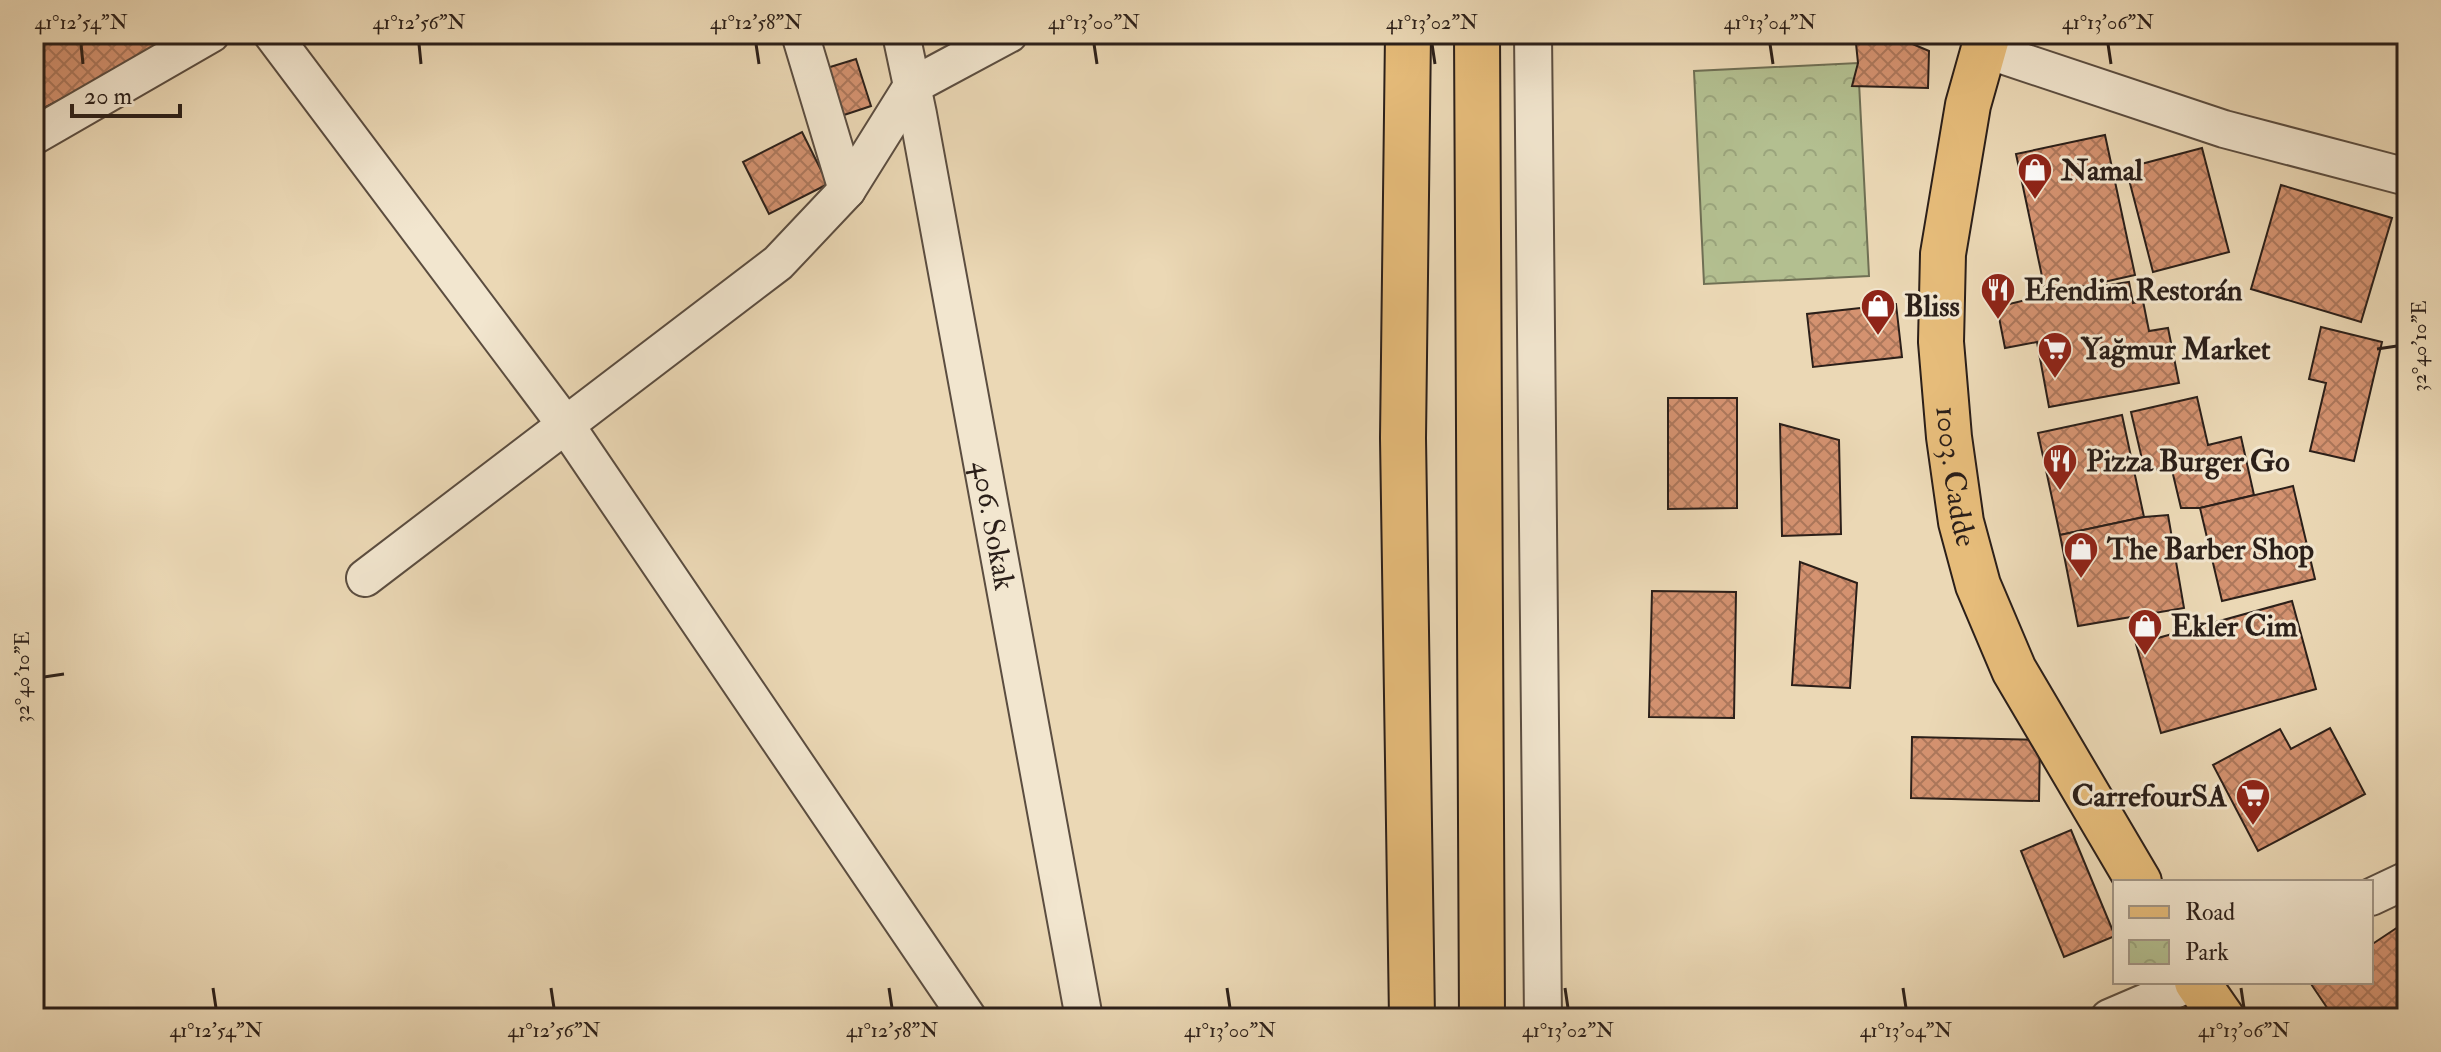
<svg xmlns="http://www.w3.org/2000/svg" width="2441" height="1052" font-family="'IM FELL Double Pica',serif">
<defs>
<pattern id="park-crowns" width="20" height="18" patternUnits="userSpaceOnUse" patternTransform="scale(2)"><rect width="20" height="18" fill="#b3bf90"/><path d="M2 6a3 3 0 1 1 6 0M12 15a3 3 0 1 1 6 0" fill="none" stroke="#9aa47c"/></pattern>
<pattern id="building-cross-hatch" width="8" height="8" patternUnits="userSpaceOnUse" patternTransform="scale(2)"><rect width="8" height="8" fill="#d49270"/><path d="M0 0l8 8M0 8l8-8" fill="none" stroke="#ac775b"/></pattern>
</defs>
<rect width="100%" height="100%" fill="#ebd8b5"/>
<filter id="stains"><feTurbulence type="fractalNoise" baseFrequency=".0025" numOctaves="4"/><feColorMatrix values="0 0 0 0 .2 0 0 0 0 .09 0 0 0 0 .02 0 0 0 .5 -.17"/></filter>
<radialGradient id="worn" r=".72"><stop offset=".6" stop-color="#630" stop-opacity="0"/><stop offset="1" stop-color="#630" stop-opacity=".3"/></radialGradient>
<path fill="url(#park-crowns)" stroke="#6f6f54" stroke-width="2" d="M1858,63L1869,276L1704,284L1694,71Z"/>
<g fill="url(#building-cross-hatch)" stroke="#2b1f19" stroke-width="2">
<path d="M34,34H189L34,113Z"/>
<path d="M1855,34H1889L1929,51L1928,88L1852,86L1858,63Z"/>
<path d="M856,59L871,106L829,120L814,72Z"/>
<path d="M802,132L828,184L769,214L743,162Z"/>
<path d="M2105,135L2135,275L2046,295L2016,154Z"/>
<path d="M2202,148L2229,252L2153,272L2126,168Z"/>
<path d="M2281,185L2392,218L2361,322L2251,289Z"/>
<path d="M2129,282L2133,303L2143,301L2149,331L2168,328L2179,383L2049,407L2037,342L2005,348L1997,307L2046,295Z"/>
<path d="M1896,304L1902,357L1813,367L1807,314Z"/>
<path d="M2321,327L2382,342L2354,461L2310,451L2326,383L2309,379Z"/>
<path d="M2197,397L2208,445L2241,437L2254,495L2200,508H2181L2171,466L2145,472L2131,412Z"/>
<path d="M1668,398H1737V508L1668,509Z"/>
<path d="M2122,415L2144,517L2060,535L2038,433Z"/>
<path d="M1780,424L1839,440L1841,534L1782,536Z"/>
<path d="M2293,486L2315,579L2222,601L2200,508Z"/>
<path d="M2168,515L2184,608L2078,626L2060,535L2144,517Z"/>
<path d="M1800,562L1857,583L1850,688L1792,685Z"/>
<path d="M1652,591L1736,592L1734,718L1649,717Z"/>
<path d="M2292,601L2316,689L2161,733L2136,644Z"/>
<path d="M2330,728L2365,794L2258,851L2213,765L2280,729L2291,749Z"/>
<path d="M1912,737L2040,740L2039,801L1911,798Z"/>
<path d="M2071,830L2115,936L2064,957L2021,851Z"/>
<path d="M2407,921V1018H2334L2311,984L2315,982H2371V945Z"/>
</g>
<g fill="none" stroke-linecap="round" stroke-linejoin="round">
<defs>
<g id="minor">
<path d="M272,34L565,424L968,1018"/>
<path d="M800,34L847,190"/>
<path id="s1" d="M901,34L918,114L1084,1018"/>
<path d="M1533,34L1543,1018"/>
<path d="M1984,49L2224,129L2407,177"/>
<path d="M34,136L211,34"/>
<path d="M365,578L778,263L847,190L912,86L1009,34"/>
<path d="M2371,897L2407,880"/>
<path d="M2109,1018L2193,982"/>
</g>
<g id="major">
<path id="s2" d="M1988,34L1968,105L1943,254L1941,342L1949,437L1961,522L1978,585L2014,670L2139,882"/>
<path d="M2197,982L2222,1018"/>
</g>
<g id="highway">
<path d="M1408,34L1403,438L1412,1018"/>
<path d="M1477,34L1482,1018"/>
</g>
</defs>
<use href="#minor" stroke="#5b4d40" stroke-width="40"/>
<use href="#major" stroke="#2b1f19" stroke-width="48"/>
<use href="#highway" stroke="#2b1f19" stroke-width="48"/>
<use href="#minor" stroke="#f2e6cf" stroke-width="36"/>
<use href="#major" stroke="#e6bc7a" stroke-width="44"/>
<use href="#highway" stroke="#e6bc7a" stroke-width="44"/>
</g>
<path fill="none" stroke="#2b1f19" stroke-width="3" d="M81,44L83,64M419,44L421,64M756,44L759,64M1094,44L1097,64M1432,44L1435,64M1770,44L1773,64M2108,44L2111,64M2377,349L2397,346M44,677L64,674M213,988L216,1008M551,988L554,1008M889,988L892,1008M1227,988L1230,1008M1565,988L1568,1008M1903,988L1906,1008M2241,988L2244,1008"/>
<defs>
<symbol id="shop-pin" viewBox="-11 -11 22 30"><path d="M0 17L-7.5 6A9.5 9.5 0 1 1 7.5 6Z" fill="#8f2418" stroke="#f2e6cf"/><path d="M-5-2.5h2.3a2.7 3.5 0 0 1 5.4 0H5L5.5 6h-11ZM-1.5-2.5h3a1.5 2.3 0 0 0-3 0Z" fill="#fff"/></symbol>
<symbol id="restaurant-pin" viewBox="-11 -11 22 30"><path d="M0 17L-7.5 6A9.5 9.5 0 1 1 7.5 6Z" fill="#8f2418" stroke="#f2e6cf"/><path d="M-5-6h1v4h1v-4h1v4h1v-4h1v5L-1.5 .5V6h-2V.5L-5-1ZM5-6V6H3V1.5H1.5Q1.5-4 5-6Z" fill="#fff"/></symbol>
<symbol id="supermarket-pin" viewBox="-11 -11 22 30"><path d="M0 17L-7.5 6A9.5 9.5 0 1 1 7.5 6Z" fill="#8f2418" stroke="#f2e6cf"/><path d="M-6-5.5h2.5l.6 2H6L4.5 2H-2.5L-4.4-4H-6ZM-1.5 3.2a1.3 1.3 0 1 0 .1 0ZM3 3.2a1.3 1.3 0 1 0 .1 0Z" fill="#fff"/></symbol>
</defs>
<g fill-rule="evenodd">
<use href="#shop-pin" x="2015" y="150" width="40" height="54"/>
<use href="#restaurant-pin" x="1978" y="270" width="40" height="54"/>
<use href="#shop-pin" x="1858" y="286" width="40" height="54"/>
<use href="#supermarket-pin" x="2035" y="329" width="40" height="54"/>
<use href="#restaurant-pin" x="2040" y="441" width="40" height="54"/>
<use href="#shop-pin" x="2061" y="529" width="40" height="54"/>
<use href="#shop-pin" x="2125" y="606" width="40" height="54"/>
<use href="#supermarket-pin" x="2233" y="776" width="40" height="54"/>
</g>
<g text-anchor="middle" stroke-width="6" stroke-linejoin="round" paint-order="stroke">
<g font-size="30" font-weight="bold" fill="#2b1f19" stroke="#f2e6cf" text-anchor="start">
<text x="2061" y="180">Namal</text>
<text x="2024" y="300">Efendim Restorán</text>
<text x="1904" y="316">Bliss</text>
<text x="2081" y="359">Yağmur Market</text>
<text x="2086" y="471">Pizza Burger Go</text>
<text x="2107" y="559">The Barber Shop</text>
<text x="2171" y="636">Ekler Cim</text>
<text x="2227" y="806" text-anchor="end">CarrefourSA</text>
</g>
<g font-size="30" fill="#2b1f19" stroke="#f2e6cf">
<text dy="10" stroke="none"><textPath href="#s2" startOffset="448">1003. Cadde</textPath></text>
<text dy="10" stroke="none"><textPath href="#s1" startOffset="500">406. Sokak</textPath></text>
</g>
</g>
<rect width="2441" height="1052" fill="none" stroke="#ebd8b5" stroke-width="88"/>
<rect x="2113" y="880" width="260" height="104" fill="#f2e6cf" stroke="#a29686" stroke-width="2"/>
<rect x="2129" y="906" width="40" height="12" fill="#e6bc7a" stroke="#a29686" stroke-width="2"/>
<text x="2185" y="920" font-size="24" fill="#2b1f19">Road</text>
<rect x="2129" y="940" width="40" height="24" fill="url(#park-crowns)" stroke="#a29686" stroke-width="2"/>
<text x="2185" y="960" font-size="24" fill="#2b1f19">Park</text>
<path d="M72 104v12h108v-12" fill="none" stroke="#2b1f19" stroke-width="4"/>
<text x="84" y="104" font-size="24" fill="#2b1f19" stroke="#f2e6cf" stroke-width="6" paint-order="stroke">20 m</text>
<rect x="44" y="44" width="2353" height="964" fill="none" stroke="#2b1f19" stroke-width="3"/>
<g font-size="20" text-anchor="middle" fill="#2b1f19">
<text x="81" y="29">41°12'54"N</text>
<text x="419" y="29">41°12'56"N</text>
<text x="756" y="29">41°12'58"N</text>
<text x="1094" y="29">41°13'00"N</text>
<text x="1432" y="29">41°13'02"N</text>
<text x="1770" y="29">41°13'04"N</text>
<text x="2108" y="29">41°13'06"N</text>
<text transform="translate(2419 346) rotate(-90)" y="7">32°40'10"E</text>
<text transform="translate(22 677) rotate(-90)" y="7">32°40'10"E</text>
<text x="216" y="1037">41°12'54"N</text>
<text x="554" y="1037">41°12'56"N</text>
<text x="892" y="1037">41°12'58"N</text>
<text x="1230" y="1037">41°13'00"N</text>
<text x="1568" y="1037">41°13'02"N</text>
<text x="1906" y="1037">41°13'04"N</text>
<text x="2244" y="1037">41°13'06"N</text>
</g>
<rect width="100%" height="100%" filter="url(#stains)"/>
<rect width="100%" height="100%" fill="url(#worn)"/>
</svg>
